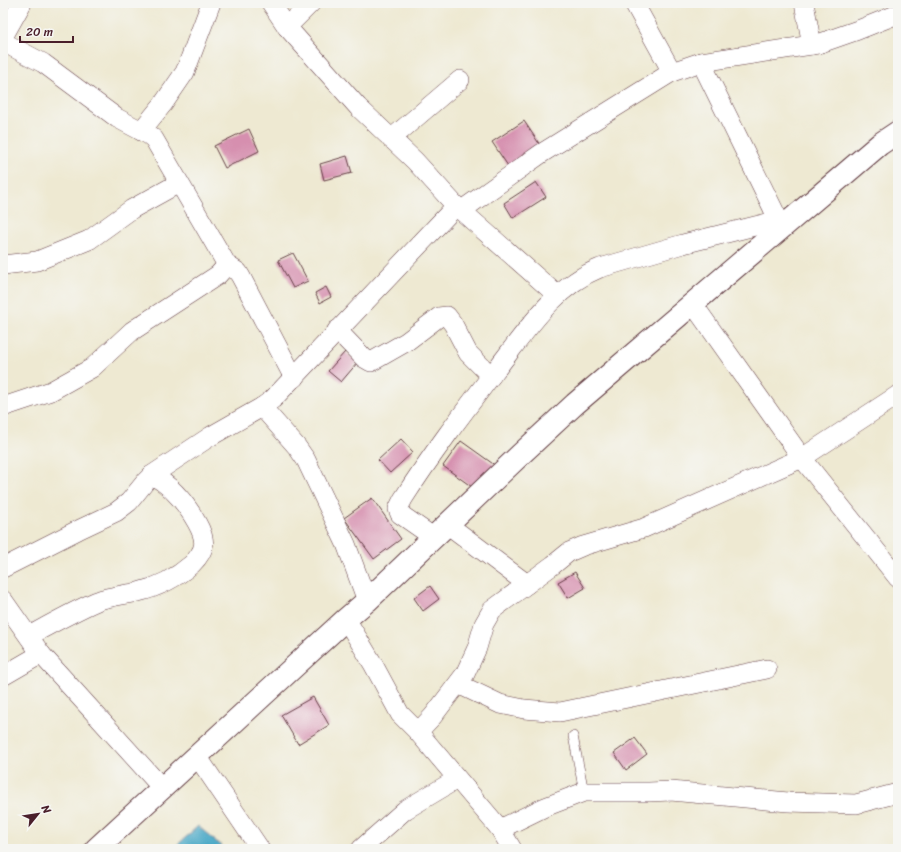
<svg xmlns="http://www.w3.org/2000/svg" width="901" height="852" font-family="Sriracha,sans-serif">
<rect width="100%" height="100%" fill="#f6f6f2"/>
<filter id="ink" filterUnits="userSpaceOnUse"><feTurbulence type="fractalNoise" baseFrequency=".025" numOctaves="2"/><feDisplacementMap in="SourceGraphic" scale="8" xChannelSelector="R" yChannelSelector="G"/><feConvolveMatrix kernelMatrix="1 2 1 2 8 2 1 2 1" color-interpolation-filters="sRGB"/></filter>
<filter id="wash" filterUnits="userSpaceOnUse"><feTurbulence type="fractalNoise" baseFrequency=".012" numOctaves="4" result="noise"/><feDisplacementMap in="SourceGraphic" scale="16" xChannelSelector="R" yChannelSelector="G"/><feGaussianBlur stdDeviation="0.9" result="paint"/><feColorMatrix in="noise" values="0 0 0 0 0 0 0 0 0 0 0 0 0 0 0 0 0 1.4 0 .05"/><feComposite in="paint" operator="in"/></filter>
<g filter="url(#wash)">
<rect width="100%" height="100%" fill="#eee9d2"/>
<path fill="#47a7c6" stroke="#486378" d="M198,826L225,849H173Z"/>
<g id="blocks">
<g fill="#d68faf">
<path d="M524,121L540,145L508,166L492,142Z"/>
<path d="M249,129L259,151L225,168L214,146Z"/>
<path d="M347,156L352,173L324,180L320,164Z"/>
<path d="M536,182L546,197L513,218L504,203Z"/>
<path d="M293,253L308,281L293,288L278,260Z"/>
<path d="M326,287L331,297L320,303L315,293Z"/>
<path d="M345,352L358,362L341,382L328,371Z"/>
<path d="M401,439L413,452L390,473L378,460Z"/>
<path d="M461,441L496,466L479,492L443,466Z"/>
<path d="M372,498L401,539L374,559L344,518Z"/>
<path d="M575,572L585,588L568,598L558,582Z"/>
<path d="M430,586L439,599L423,611L414,598Z"/>
<path d="M313,697L329,725L298,744L281,715Z"/>
<path d="M635,738L647,754L626,770L614,753Z"/>
</g>
</g>
</g>
<g filter="url(#ink)">
<use href="#blocks" fill-opacity="0" stroke="#633d44" stroke-width="1"/>
<g fill="none" stroke-linecap="round" stroke-linejoin="round">
<defs>
<path id="service" d="M573,736L584,792"/>
<g id="minor">
<path d="M271,3L287,27L358,107L415,161L456,206L557,295"/>
<path d="M634,3L672,72"/>
<path d="M804,3L812,45"/>
<path d="M287,27L311,3"/>
<path d="M3,37L22,3"/>
<path d="M3,42L43,63L117,118L149,135L154,139L227,265L238,272L241,277L294,378"/>
<path d="M701,62L818,44L858,30L898,14"/>
<path d="M141,131L163,104L185,72L211,3"/>
<path d="M391,139L460,80"/>
<path d="M462,210L542,153L672,72L701,62L782,227"/>
<path d="M3,265L37,261L89,240L132,209L179,183"/>
<path d="M693,304L802,458L898,578"/>
<path d="M337,330L364,358L371,362L406,342L439,317L447,316L453,324L468,353L491,376"/>
<path d="M3,407L51,391L92,368L132,331L218,275L227,265"/>
<path d="M262,407L297,447L306,460L346,544L367,601"/>
<path d="M447,524L527,584"/>
<path d="M433,537L400,514L398,509L403,499C431,455 463,413 495,371C525,333 554,286 600,268L683,244L779,220"/>
<path d="M3,568L78,530L116,512L129,502L146,481L152,475L211,436L262,407L273,399L456,206"/>
<path d="M3,600L41,654L163,789"/>
<path d="M346,619L373,664L400,714L418,732L500,829L512,849"/>
<path d="M29,636C51,624 74,611 97,601C110,596 125,595 138,592C159,587 176,578 192,564C206,550 207,541 197,523C186,503 172,486 152,475"/>
<path d="M3,676L41,654"/>
<path d="M458,684L500,704L524,709L560,712L767,669"/>
<path d="M418,732L433,716L465,674L477,648L484,624L492,610L553,565L569,552L583,546L644,528L802,458L898,395"/>
<path d="M197,756L260,849"/>
<path d="M500,829L545,807L584,792H649L671,791L788,802L856,804L898,793"/>
<path d="M361,849L405,810L457,779"/>
</g>
<path id="tertiary" d="M96,849L346,619L367,601L520,455L575,404L880,144L898,132"/>
</defs>
<use href="#service" stroke="#633d44" stroke-width="10"/>
<use href="#minor" stroke="#633d44" stroke-width="20"/>
<use href="#tertiary" stroke="#633d44" stroke-width="24"/>
<use href="#service" stroke="#fff" stroke-width="9"/>
<use href="#minor" stroke="#fff" stroke-width="19"/>
<use href="#tertiary" stroke="#fff" stroke-width="22"/>
</g>
</g>
<rect width="901" height="852" fill="none" stroke="#f6f6f2" stroke-width="16"/>
<g transform="translate(38 814) rotate(60)" stroke="#f6f6f2" stroke-width="3" paint-order="stroke">
<path d="M0-3L7 15L0 10L-7 15Z" fill="#4a1f2b"/>
<text y="-6" font-size="11" font-weight="bold" text-anchor="middle" fill="#4a1f2b">N</text>
</g>
<path d="M20 36v6h53v-6" fill="none" stroke="#4a1f2b" stroke-width="2"/>
<text x="26" y="36" font-size="12" fill="#4a1f2b" stroke="#f6f6f2" stroke-width="3" paint-order="stroke">20 m</text>
</svg>
